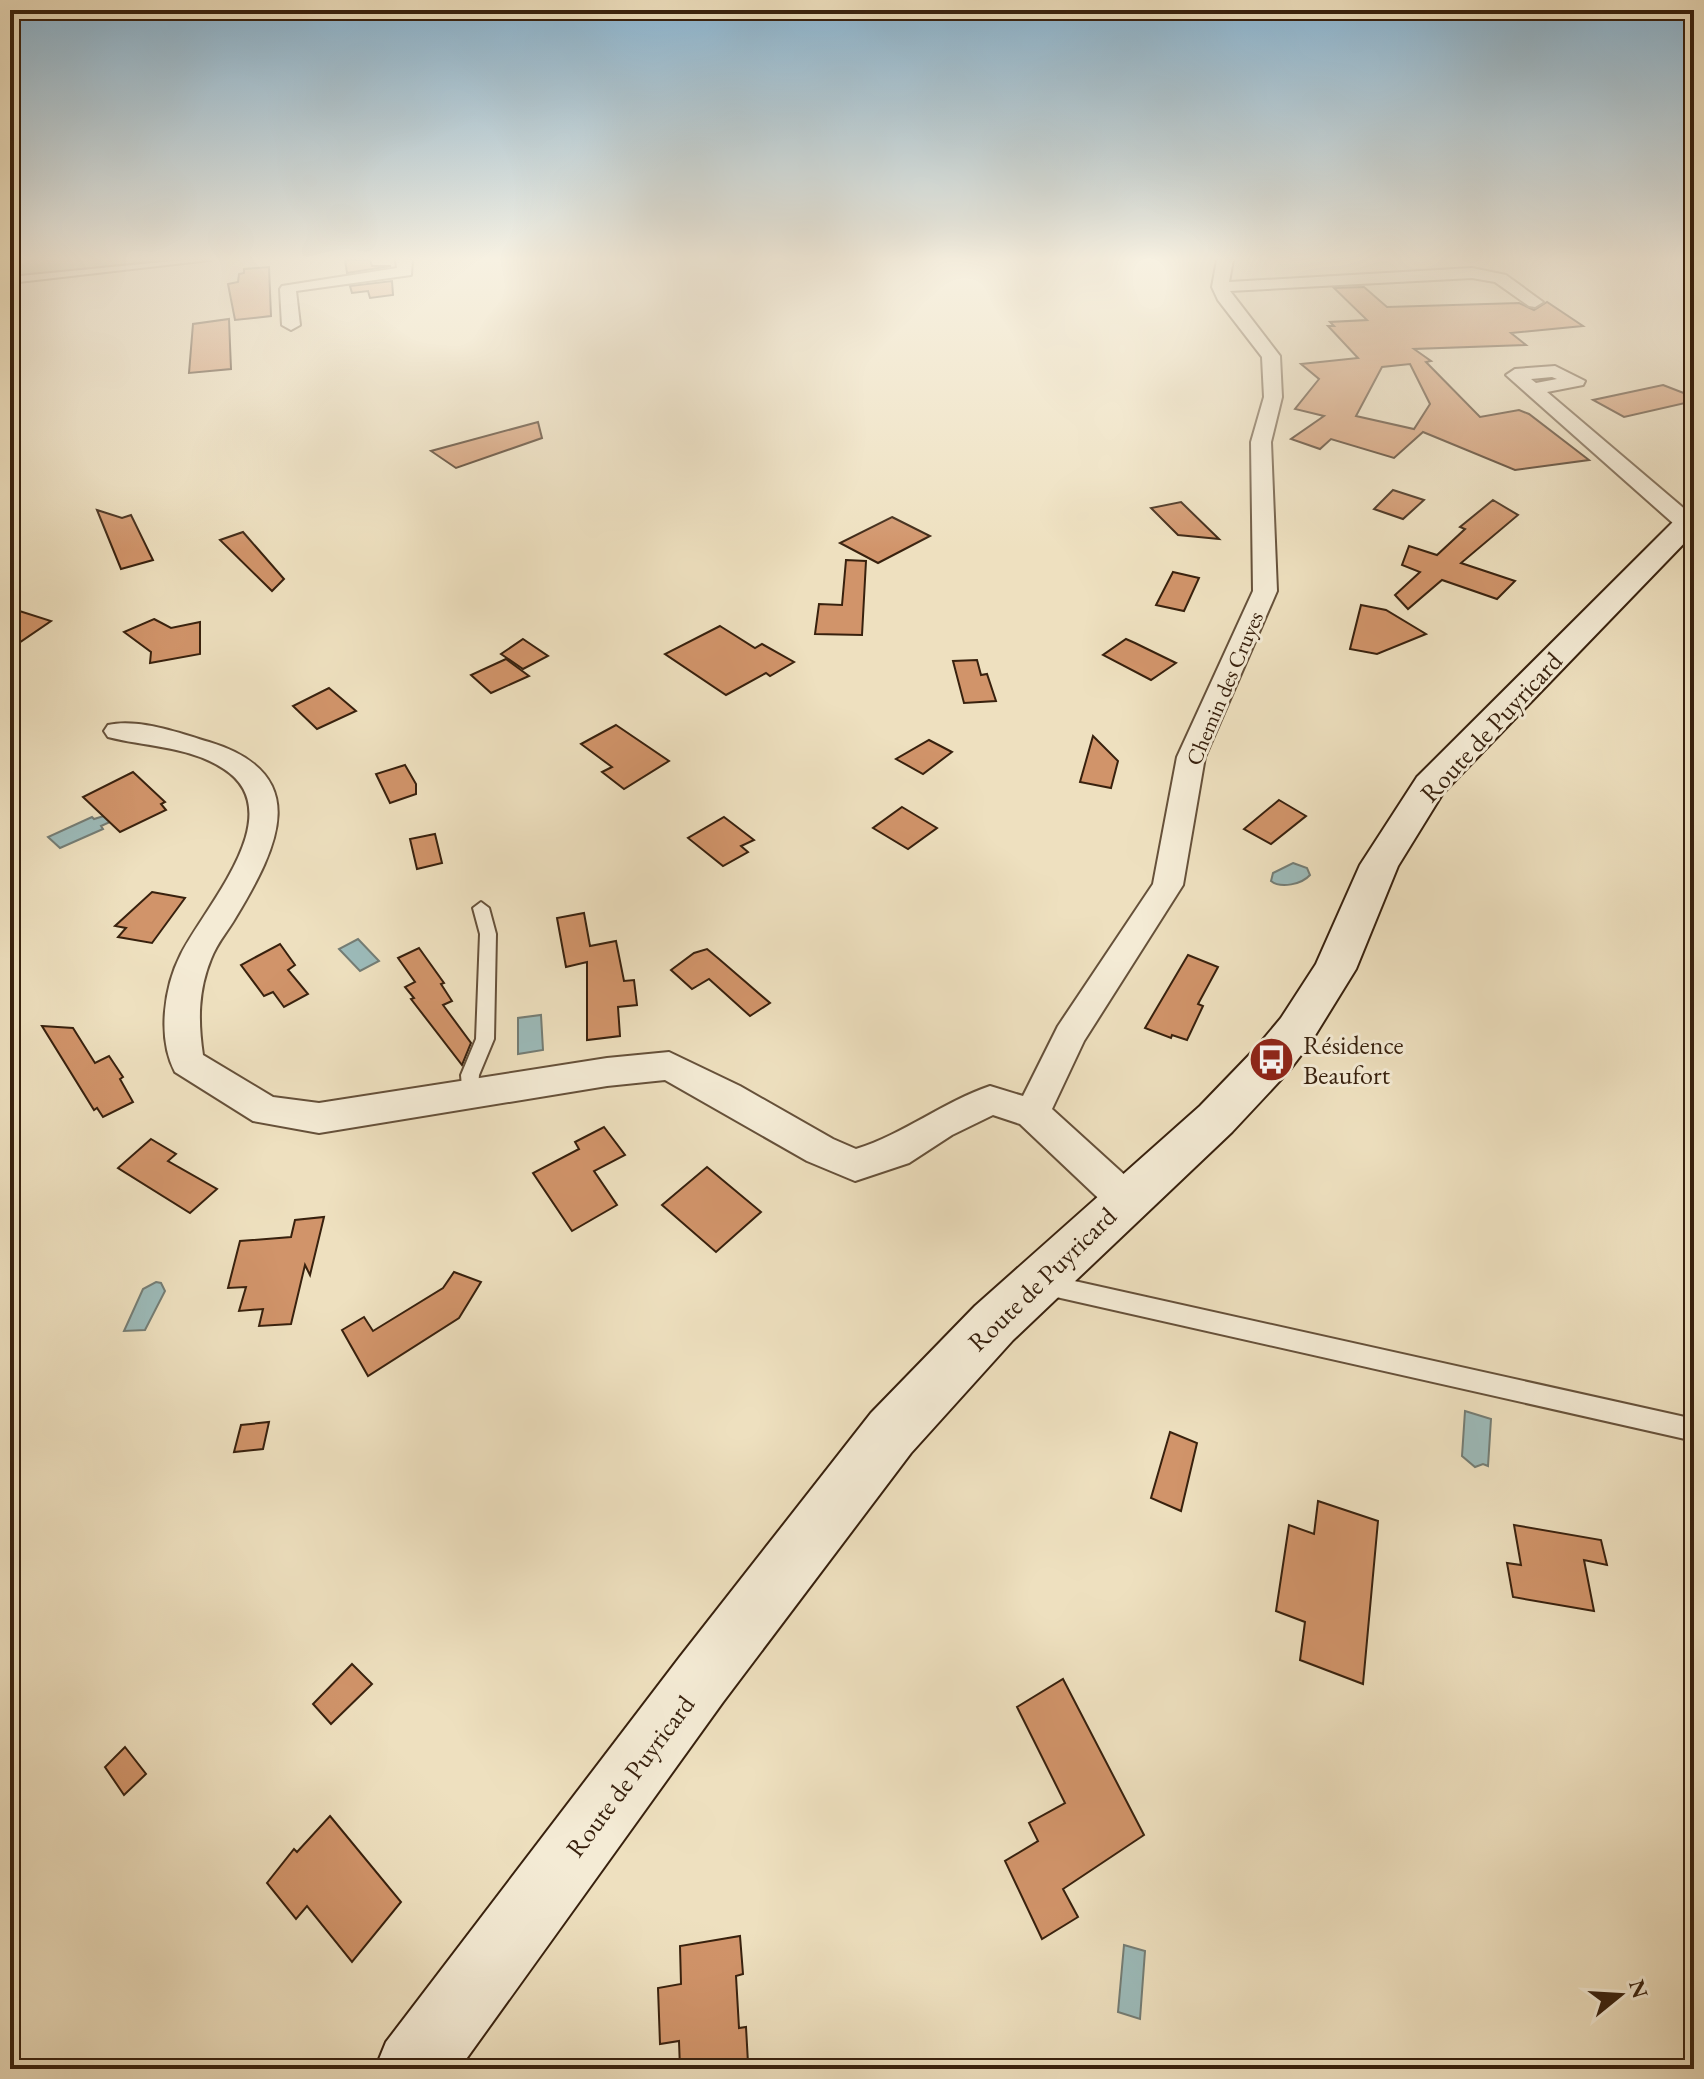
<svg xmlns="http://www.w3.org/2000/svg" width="1704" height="2079" font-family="'EB Garamond',serif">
<rect width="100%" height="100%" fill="#eee0bf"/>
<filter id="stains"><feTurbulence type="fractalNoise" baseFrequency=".0025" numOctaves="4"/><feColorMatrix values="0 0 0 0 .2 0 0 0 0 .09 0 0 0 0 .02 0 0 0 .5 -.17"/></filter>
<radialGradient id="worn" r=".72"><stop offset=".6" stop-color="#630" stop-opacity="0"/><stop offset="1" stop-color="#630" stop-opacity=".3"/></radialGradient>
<path fill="#b6c394" stroke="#777251" stroke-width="2" d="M10,260H167L10,277Z"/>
<g fill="#9cbbba" stroke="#747d75" stroke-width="2">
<path d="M107,815L110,822L101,826L103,829L60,848L48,837L92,817L94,819Z"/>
<path d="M1293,863L1307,868L1310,875C1302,884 1281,889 1271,881L1273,873Z"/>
<path d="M358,939L379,961L360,971L339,949Z"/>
<path d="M541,1015L543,1050L518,1054V1018Z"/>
<path d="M156,1282L161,1283L165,1291L145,1330L124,1331L143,1289Z"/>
<path d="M1465,1411L1491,1419L1488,1466L1483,1464L1475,1467L1462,1456Z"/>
<path d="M1124,1945L1145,1951L1140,2019L1118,2012Z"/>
</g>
<g fill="#d1946a" stroke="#38210e" stroke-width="2" fill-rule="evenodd">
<path d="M345,260H370L372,266H391L347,273Z"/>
<path d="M269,267L271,316L235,320L228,284L238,282L239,274L244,273V269Z"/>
<path d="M392,281L393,295L370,298L368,291L352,293L350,286Z"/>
<path d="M1364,287L1387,307L1519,303L1534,310L1547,302L1583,326L1511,333L1526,345L1414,349L1431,361L1426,362L1480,417L1519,410L1529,414L1589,460L1515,470L1423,432L1394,458L1331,439L1320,449L1291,439L1324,416L1295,409L1319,379L1301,364L1358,358L1328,326H1334L1330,322L1367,320L1334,288ZM1410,364L1430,404L1414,429L1356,416L1382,367Z"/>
<path d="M229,319L231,369L189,373L193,324Z"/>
<path d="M1663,385L1694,397V401L1624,417L1593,400Z"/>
<path d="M538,422L542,438L456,468L431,451Z"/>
<path d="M1393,490L1424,500L1403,519L1374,509Z"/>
<path d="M1493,500L1518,515L1461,563L1515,581L1497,599L1442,580L1408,609L1395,595L1420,572L1402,565L1409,546L1437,555L1465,529L1460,527Z"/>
<path d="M1181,502L1219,539L1178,535L1151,508Z"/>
<path d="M97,510L122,518L131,515L153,560L121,569Z"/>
<path d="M892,517L930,536L878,563L840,543Z"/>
<path d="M243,532L284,579L272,591L220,540Z"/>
<path d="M846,560L866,561L862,635L815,634L819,604L842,605Z"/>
<path d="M1173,572L1199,578L1184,611L1156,605Z"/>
<path d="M1361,605L1386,610L1426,634L1377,654L1350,649Z"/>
<path d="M10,608L51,621L10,649Z"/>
<path d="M154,619L171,628L200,622V654L150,663L151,652L124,632Z"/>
<path d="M720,626L755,648L762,644L794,662L770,676L766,673L726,695L665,654Z"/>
<path d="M523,639L548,656L523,669L501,654Z"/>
<path d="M1126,639L1135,643L1176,663L1151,680L1103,655Z"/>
<path d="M506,659L529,676L491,693L471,675Z"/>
<path d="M977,660L981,675L987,674L996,701L964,703L953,661Z"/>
<path d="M329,688L356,711L317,729L293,706Z"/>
<path d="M616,725L669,761L624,789L602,772L612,767L581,744Z"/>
<path d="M1093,736L1118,761L1111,788L1080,782Z"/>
<path d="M929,740L952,752L923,774L896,759Z"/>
<path d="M405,765L416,784V794L390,803L376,774Z"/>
<path d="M133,772L165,802L161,804L166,810L120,832L83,797Z"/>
<path d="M1279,800L1306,816L1271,844L1244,829Z"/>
<path d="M902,807L937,828L908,849L873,828Z"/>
<path d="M724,817L754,840L741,846L748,852L723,866L688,838Z"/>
<path d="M435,834L442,863L417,869L410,839Z"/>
<path d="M152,892L185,898L152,943L118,937L126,928L115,926Z"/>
<path d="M584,913L590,946L616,941L624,981L634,980L637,1005L618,1007L620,1036L587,1040V962L566,967L557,918Z"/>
<path d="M280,944L295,965L288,970L308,994L284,1007L273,992L264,996L241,965Z"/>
<path d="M419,948L444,983L441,984L452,1001L443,1005L471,1043L462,1065L411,999L414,998L405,987L415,982L398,958Z"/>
<path d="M707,949L719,959L770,1003L750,1016L709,979L692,989L671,970L694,953Z"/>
<path d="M1188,955L1218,967L1198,1004L1203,1006L1187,1040L1172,1035L1171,1038L1145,1028Z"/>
<path d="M42,1026L73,1028L95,1063L109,1056L123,1077L120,1079L133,1102L103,1117L97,1108L94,1110Z"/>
<path d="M604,1127L625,1155L594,1171L617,1205L572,1231L533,1173L579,1149L575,1142Z"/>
<path d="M151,1139L176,1154L168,1161L217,1189L190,1213L118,1168Z"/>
<path d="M707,1167L761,1212L716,1252L662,1205Z"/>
<path d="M324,1217L310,1275L305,1265L291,1324L259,1326L263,1309L239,1311L246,1287L228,1288L240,1241L291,1237L295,1220Z"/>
<path d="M454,1272L481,1282L459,1318L368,1376L342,1330L364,1317L373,1331L443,1288Z"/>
<path d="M269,1422L263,1449L234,1452L241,1425Z"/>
<path d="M1170,1432L1197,1443L1181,1511L1151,1498Z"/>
<path d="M1318,1501L1378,1521L1363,1684L1300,1660L1305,1622L1276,1611L1289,1525L1314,1534Z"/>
<path d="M1514,1525L1601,1540L1607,1565L1584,1560L1594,1611L1513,1597L1507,1563L1521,1565Z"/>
<path d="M352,1664L372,1684L331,1724L313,1704Z"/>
<path d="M1063,1679L1144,1835L1063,1889L1078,1917L1042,1939L1005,1861L1038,1841L1029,1823L1065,1803L1017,1707Z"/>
<path d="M125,1747L146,1774L124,1795L105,1767Z"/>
<path d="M330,1816L401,1902L352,1962L307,1906L296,1919L267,1883L294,1849L297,1852Z"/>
<path d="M740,1936L743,1974L736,1976L739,2028L746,2027L748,2063L714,2069H680L679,2041L660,2044L658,1988L681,1984L680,1946Z"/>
</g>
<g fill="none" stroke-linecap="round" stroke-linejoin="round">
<defs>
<g id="service">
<path d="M183,260H210L10,283V277Z"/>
<path d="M481,902L489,908L496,934L494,1039L479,1075L477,1099H463L461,1075L476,1039L480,934L473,908Z"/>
<path d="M1043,1274L1694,1419V1441L1043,1294L1036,1291L1032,1284L1036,1277Z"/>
</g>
<g id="minor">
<path d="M396,260H412L411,275L296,291L300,325L291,330L282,325L280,289L282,286L397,268Z"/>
<path d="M1217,260H1233L1229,282L1472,268L1506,275L1543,302L1535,307L1529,306L1495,282L1472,278L1230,291L1280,356L1282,397L1271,442L1277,591L1205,757L1183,885L1084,1041L1052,1109L1139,1188L1145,1200L1139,1212L1126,1216L1113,1212L1020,1124L993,1115L952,1135L909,1163L855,1181L807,1161L665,1080L607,1086L319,1133L253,1121L175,1072C157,1038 164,987 181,954C205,906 292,813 224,769C189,746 147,747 108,737L104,731L108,725C138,718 180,733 209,742C314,774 278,847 236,917C228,931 217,943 211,959C198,991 198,1021 203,1055L273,1097L319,1103L607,1058L669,1052L740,1086L833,1139L856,1149C904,1134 943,1102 990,1086L1023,1096L1058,1026L1153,884L1177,757L1253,591L1251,442L1264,397L1262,357L1218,300L1212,287Z"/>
<path d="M1555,366L1585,381L1583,385L1547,392L1694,517V527L1688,529L1674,524L1506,375L1515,369ZM1552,377L1557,379L1536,383L1531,379Z"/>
</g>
<path id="secondary" d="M1694,509V533L1443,793L1398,866L1356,969L1311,1042L1288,1072L1232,1132L1013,1340L911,1453L723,1702L459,2069H375L386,2042L679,1658L871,1413L975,1306L1200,1106L1256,1048L1281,1018L1316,964L1360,865L1417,777L1684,511Z"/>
</defs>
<use href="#service" stroke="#66513a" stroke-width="4"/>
<use href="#minor" stroke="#66513a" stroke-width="4"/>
<use href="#secondary" stroke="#38210e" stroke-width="4"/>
<use href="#service" fill="#f4ebd5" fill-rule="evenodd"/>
<use href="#minor" fill="#f4ebd5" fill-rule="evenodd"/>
<use href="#secondary" fill="#f4ebd5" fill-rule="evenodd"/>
</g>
<linearGradient id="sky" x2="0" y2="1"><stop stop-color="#89b7d6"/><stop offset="0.47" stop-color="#f7f1e2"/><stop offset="1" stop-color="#f7f1e2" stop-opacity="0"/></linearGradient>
<rect width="1704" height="551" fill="url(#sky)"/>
<defs>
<symbol id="bus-disc" viewBox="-11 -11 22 22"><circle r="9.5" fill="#8f2418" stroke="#f4ebd5"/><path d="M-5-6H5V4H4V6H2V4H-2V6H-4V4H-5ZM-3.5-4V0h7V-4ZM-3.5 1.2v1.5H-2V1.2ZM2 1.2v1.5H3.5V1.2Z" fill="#fff"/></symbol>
</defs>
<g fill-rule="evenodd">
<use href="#bus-disc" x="1246" y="1034" width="51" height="51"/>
</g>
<g text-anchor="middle" stroke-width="6" stroke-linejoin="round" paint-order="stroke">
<g font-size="22" fill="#38210e" stroke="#f4ebd5">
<text transform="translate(1224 688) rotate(-67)" y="8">Chemin des Cruyes</text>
</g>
<g font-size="26" fill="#38210e" stroke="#f4ebd5">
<text transform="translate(1491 727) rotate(-47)" y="9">Route de Puyricard</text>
<text transform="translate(1042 1279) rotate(-44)" y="9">Route de Puyricard</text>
<text transform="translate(630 1776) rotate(-53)" y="9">Route de Puyricard</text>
</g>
<g font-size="26" fill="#38210e" stroke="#f4ebd5" text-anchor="start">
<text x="1303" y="1054">Résidence<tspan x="1303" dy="30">Beaufort</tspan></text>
</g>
</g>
<rect width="1704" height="2079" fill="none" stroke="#eee0bf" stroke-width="40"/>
<rect x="12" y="12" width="1680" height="2055" fill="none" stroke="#38210e" stroke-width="4"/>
<rect x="20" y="20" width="1664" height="2039" fill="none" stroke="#38210e" stroke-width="2"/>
<g transform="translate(1620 1995) rotate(72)" stroke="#f4ebd5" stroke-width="6" paint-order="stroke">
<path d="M0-6L14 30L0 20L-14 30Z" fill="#38210e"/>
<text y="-12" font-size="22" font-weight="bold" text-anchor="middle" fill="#38210e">N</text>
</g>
<rect width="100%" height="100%" filter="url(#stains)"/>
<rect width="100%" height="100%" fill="url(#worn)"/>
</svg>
